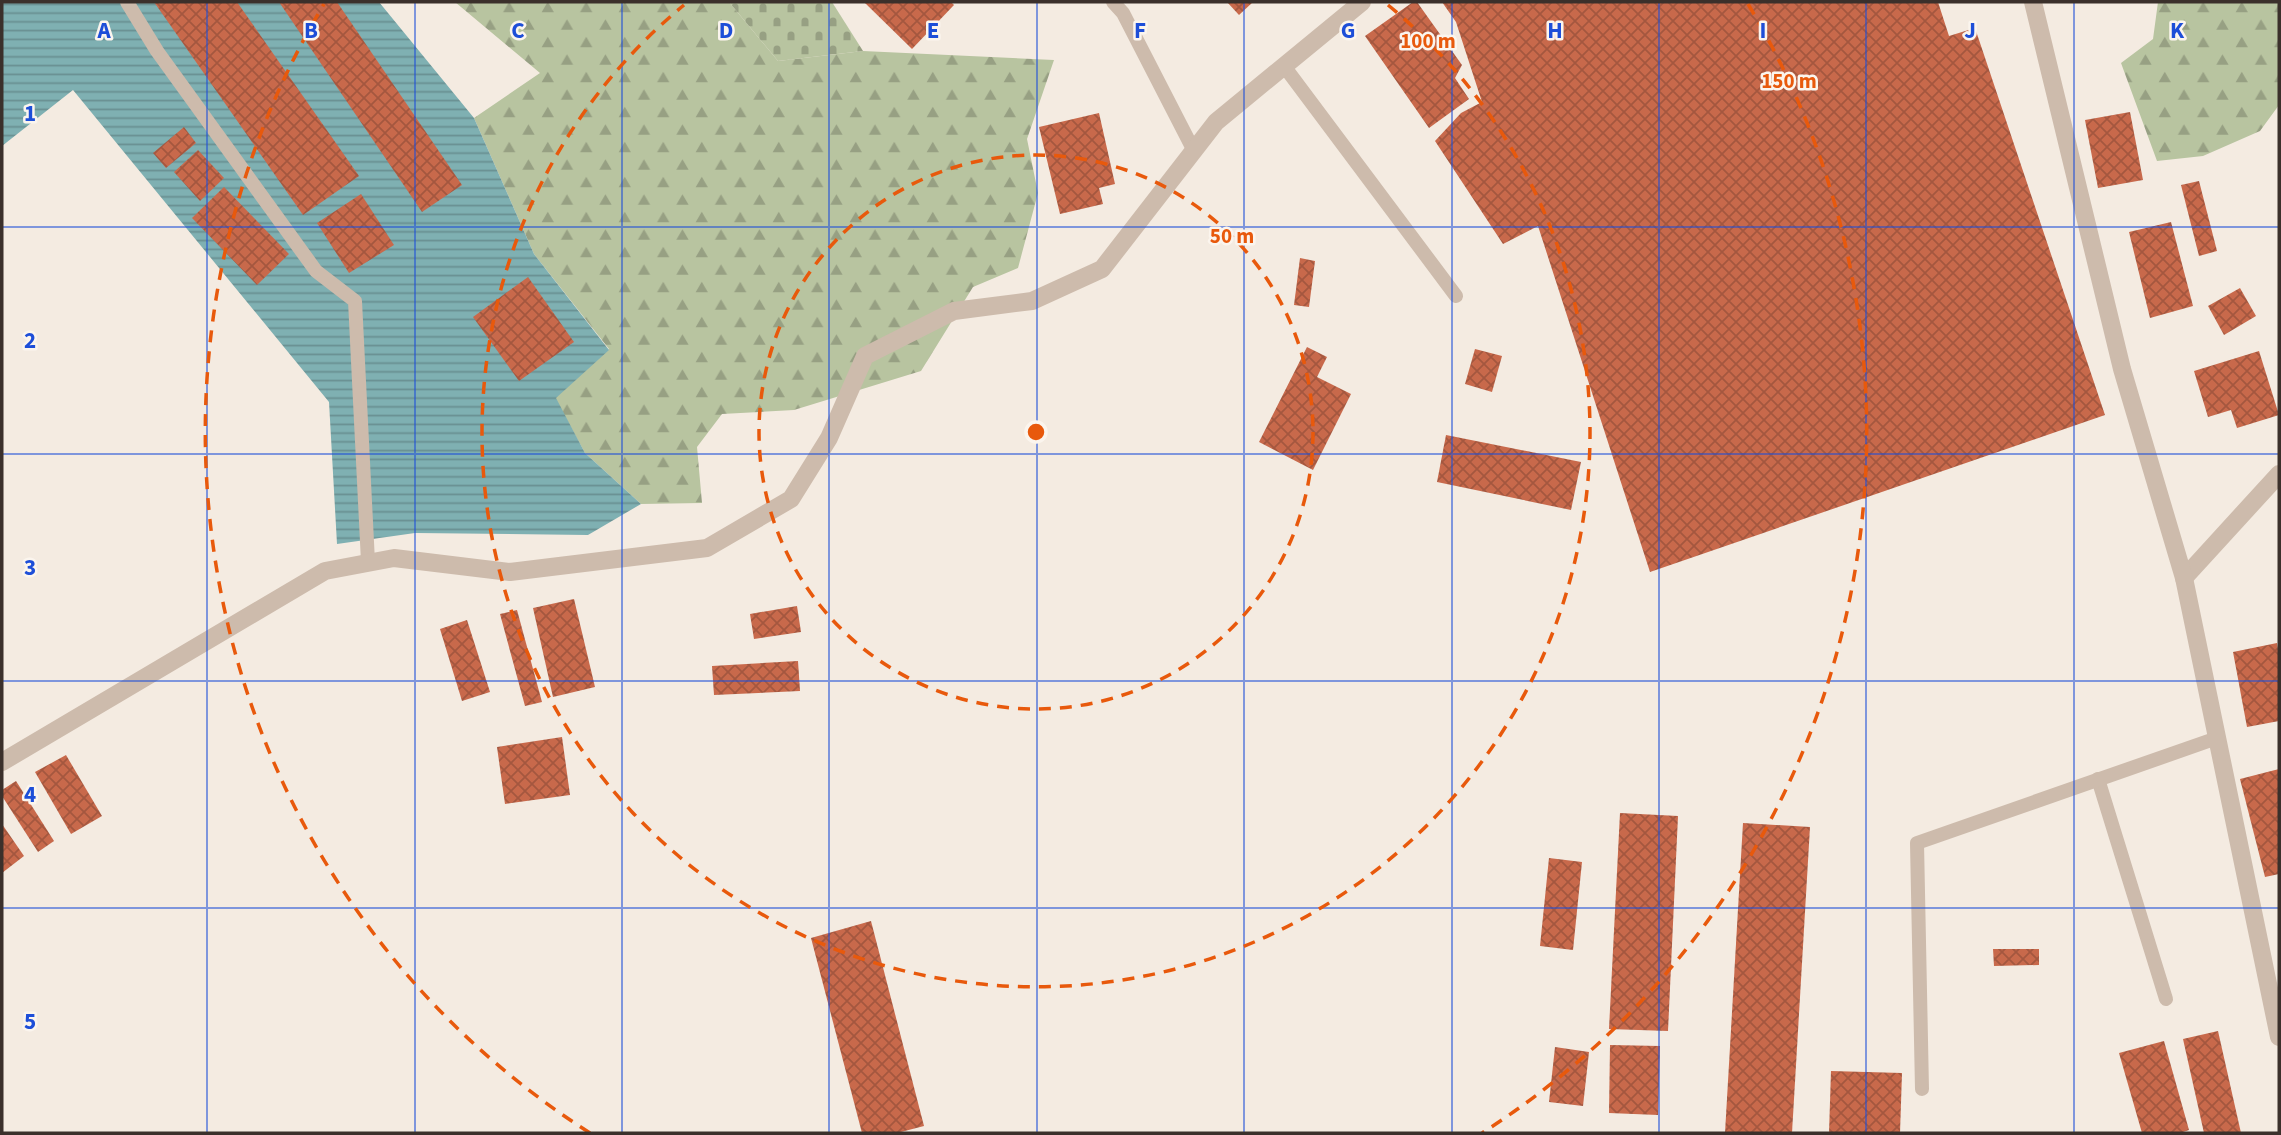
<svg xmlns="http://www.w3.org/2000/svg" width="2281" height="1135" font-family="'Source Sans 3',sans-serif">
<defs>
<pattern id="forest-firs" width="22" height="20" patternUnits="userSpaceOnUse" patternTransform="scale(1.75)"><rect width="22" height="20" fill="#b8c4a0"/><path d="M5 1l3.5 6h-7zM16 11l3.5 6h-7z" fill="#97a083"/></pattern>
<pattern id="cemetery-stones" width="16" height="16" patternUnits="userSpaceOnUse" patternTransform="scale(1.75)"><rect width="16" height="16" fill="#b8c4a0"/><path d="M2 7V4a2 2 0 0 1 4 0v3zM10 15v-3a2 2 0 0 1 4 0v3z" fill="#97a083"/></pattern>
<pattern id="water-rules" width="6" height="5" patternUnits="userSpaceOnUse" patternTransform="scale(1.75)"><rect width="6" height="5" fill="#7fb0b2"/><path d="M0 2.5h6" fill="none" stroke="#699091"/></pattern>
<pattern id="building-cross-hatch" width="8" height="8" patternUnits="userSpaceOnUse" patternTransform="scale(1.75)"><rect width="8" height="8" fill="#c8694b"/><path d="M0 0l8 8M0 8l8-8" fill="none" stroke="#a4573f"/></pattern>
</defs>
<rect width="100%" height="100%" fill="#f4ebe1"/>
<g fill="url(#forest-firs)">
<path d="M455,2H729L778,61L863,51L1054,60L1027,139L1038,193L1018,268L973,287L921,371L794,410L722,414L697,447L702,503L641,504L585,453L555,398L609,349L534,254L474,118L540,73Z"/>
<path d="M2158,2H2279V105L2260,131L2203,156L2157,161L2121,63L2153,39Z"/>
</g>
<path fill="url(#cemetery-stones)" d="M729,2H832L863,51L778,61Z"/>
<path fill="url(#water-rules)" d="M2,2H379L474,118L534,254L609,350L556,398L585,453L641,504L588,535L415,533L337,544L329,402L73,90L2,146Z"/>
<g fill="url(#building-cross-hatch)">
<path d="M154,2H237L359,176L303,215Z"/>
<path d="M279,2H337L462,185L422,212Z"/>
<path d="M864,2H951L954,5L912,49Z"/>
<path d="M1227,2H1253L1239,15Z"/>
<path d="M1413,2H1417L1462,65L1455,78L1469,99L1429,128L1365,36Z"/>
<path d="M1442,2H1938L1949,36L1975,28L2105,415L1650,572L1538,226L1503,244L1435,141L1461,113L1482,102L1456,22Z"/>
<path d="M2130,112L2143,180L2098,188L2085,120Z"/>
<path d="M1099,113L1115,184L1099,188L1103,204L1060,214L1039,127Z"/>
<path d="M184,127L196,143L166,168L153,153Z"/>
<path d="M198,150L224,178L200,201L174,172Z"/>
<path d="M2199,181L2217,251L2199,256L2181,185Z"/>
<path d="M224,187L289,254L257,285L192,218Z"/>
<path d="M361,194L394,245L349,273L317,223Z"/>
<path d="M2171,222L2193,306L2150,318L2129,232Z"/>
<path d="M1300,258L1315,261L1309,307L1294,305Z"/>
<path d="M528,277L574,342L519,381L473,317Z"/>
<path d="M2240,288L2256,316L2224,335L2208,306Z"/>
<path d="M1307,347L1327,357L1317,377L1351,394L1313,470L1259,442Z"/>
<path d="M1475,349L1502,356L1492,392L1465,384Z"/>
<path d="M2259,351L2279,415L2237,428L2231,410L2208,417L2194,371Z"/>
<path d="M1446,435L1581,462L1571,510L1437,482Z"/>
<path d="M574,599L595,687L553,697L533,608Z"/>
<path d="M797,606L801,632L754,639L750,614Z"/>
<path d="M517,610L542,702L525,706L500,614Z"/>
<path d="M467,620L490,692L462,701L440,629Z"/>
<path d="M2277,643L2279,655V721L2247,727L2233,652Z"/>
<path d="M798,661L800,691L714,695L712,666Z"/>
<path d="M562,737L570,795L505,804L497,747Z"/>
<path d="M66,755L102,816L71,834L35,772Z"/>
<path d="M2279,769V874L2265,877L2240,779Z"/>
<path d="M16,781L54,841L38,852L2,796V790Z"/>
<path d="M1620,813L1678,816L1668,1031L1609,1029Z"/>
<path d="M1743,823L1810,827L1792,1133H1725Z"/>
<path d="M2,824L24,856L2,873Z"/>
<path d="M1549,858L1582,862L1573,950L1540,946Z"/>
<path d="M871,921L924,1126L897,1133H862L811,938Z"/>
<path d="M1993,949H2039V965L1994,966Z"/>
<path d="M2218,1031L2241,1133H2204L2183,1039Z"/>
<path d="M2164,1041L2189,1130L2180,1133H2142L2119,1053Z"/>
<path d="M1610,1045L1660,1046L1658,1115L1609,1113Z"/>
<path d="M1555,1047L1589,1052L1583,1106L1549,1102Z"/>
<path d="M1831,1071L1902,1073L1900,1133H1829Z"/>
</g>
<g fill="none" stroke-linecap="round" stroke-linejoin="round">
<g stroke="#cdbbac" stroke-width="14">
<path d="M127,2L157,51L316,271L355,301L368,562"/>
<path d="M1113,2L1123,13L1194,151"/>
<path d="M1284,66L1456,296"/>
<path d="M2098,779L2166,999"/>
<path d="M1922,1089L1917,843L2217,738"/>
</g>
<g stroke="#cdbbac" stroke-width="18">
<path d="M2184,578L2279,474"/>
<path d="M2,762L325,571L394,558L510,572L707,548L791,499L829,438L865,356L954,311L1032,301L1102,269L1216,122L1362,2"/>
</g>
<path stroke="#cdbbac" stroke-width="18" d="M2033,2L2122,369L2184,578L2279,1037"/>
</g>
<path fill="none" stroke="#1d4ed8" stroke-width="2" stroke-opacity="0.55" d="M207,2V1133M415,2V1133M622,2V1133M829,2V1133M1037,2V1133M1244,2V1133M1452,2V1133M1659,2V1133M1866,2V1133M2074,2V1133M2,227H2279M2,454H2279M2,681H2279M2,908H2279"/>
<g fill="none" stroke="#e8590c" stroke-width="3.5" stroke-dasharray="12 9">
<circle cx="1036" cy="432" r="277"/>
<path d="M1388 5A554 554 0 1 1 684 5"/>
<path d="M590 1133A831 831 0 0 1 324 4M1748 4A831 831 0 0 1 1482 1133"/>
</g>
<g font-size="23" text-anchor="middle" font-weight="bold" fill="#1d4ed8" stroke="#fbf5ee" stroke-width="5" stroke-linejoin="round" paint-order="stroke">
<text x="104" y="38">A</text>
<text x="311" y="38">B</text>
<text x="518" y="38">C</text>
<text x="726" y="38">D</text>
<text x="933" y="38">E</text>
<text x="1140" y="38">F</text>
<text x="1348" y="38">G</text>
<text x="1555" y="38">H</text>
<text x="1763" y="38">I</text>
<text x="1970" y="38">J</text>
<text x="2177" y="38">K</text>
<text x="30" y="121">1</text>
<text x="30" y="348">2</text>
<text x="30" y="575">3</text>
<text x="30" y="802">4</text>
<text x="30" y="1029">5</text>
</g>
<circle cx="1036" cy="432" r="10" fill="#e8590c" stroke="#fbf5ee" stroke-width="3.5"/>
<g font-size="21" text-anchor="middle" font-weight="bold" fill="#e8590c" stroke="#fbf5ee" stroke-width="5" stroke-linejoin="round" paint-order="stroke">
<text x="1428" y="48">100 m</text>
<text x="1789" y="88">150 m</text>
<text x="1232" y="243">50 m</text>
</g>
<rect width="2281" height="1135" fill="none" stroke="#3b302b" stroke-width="7"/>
</svg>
